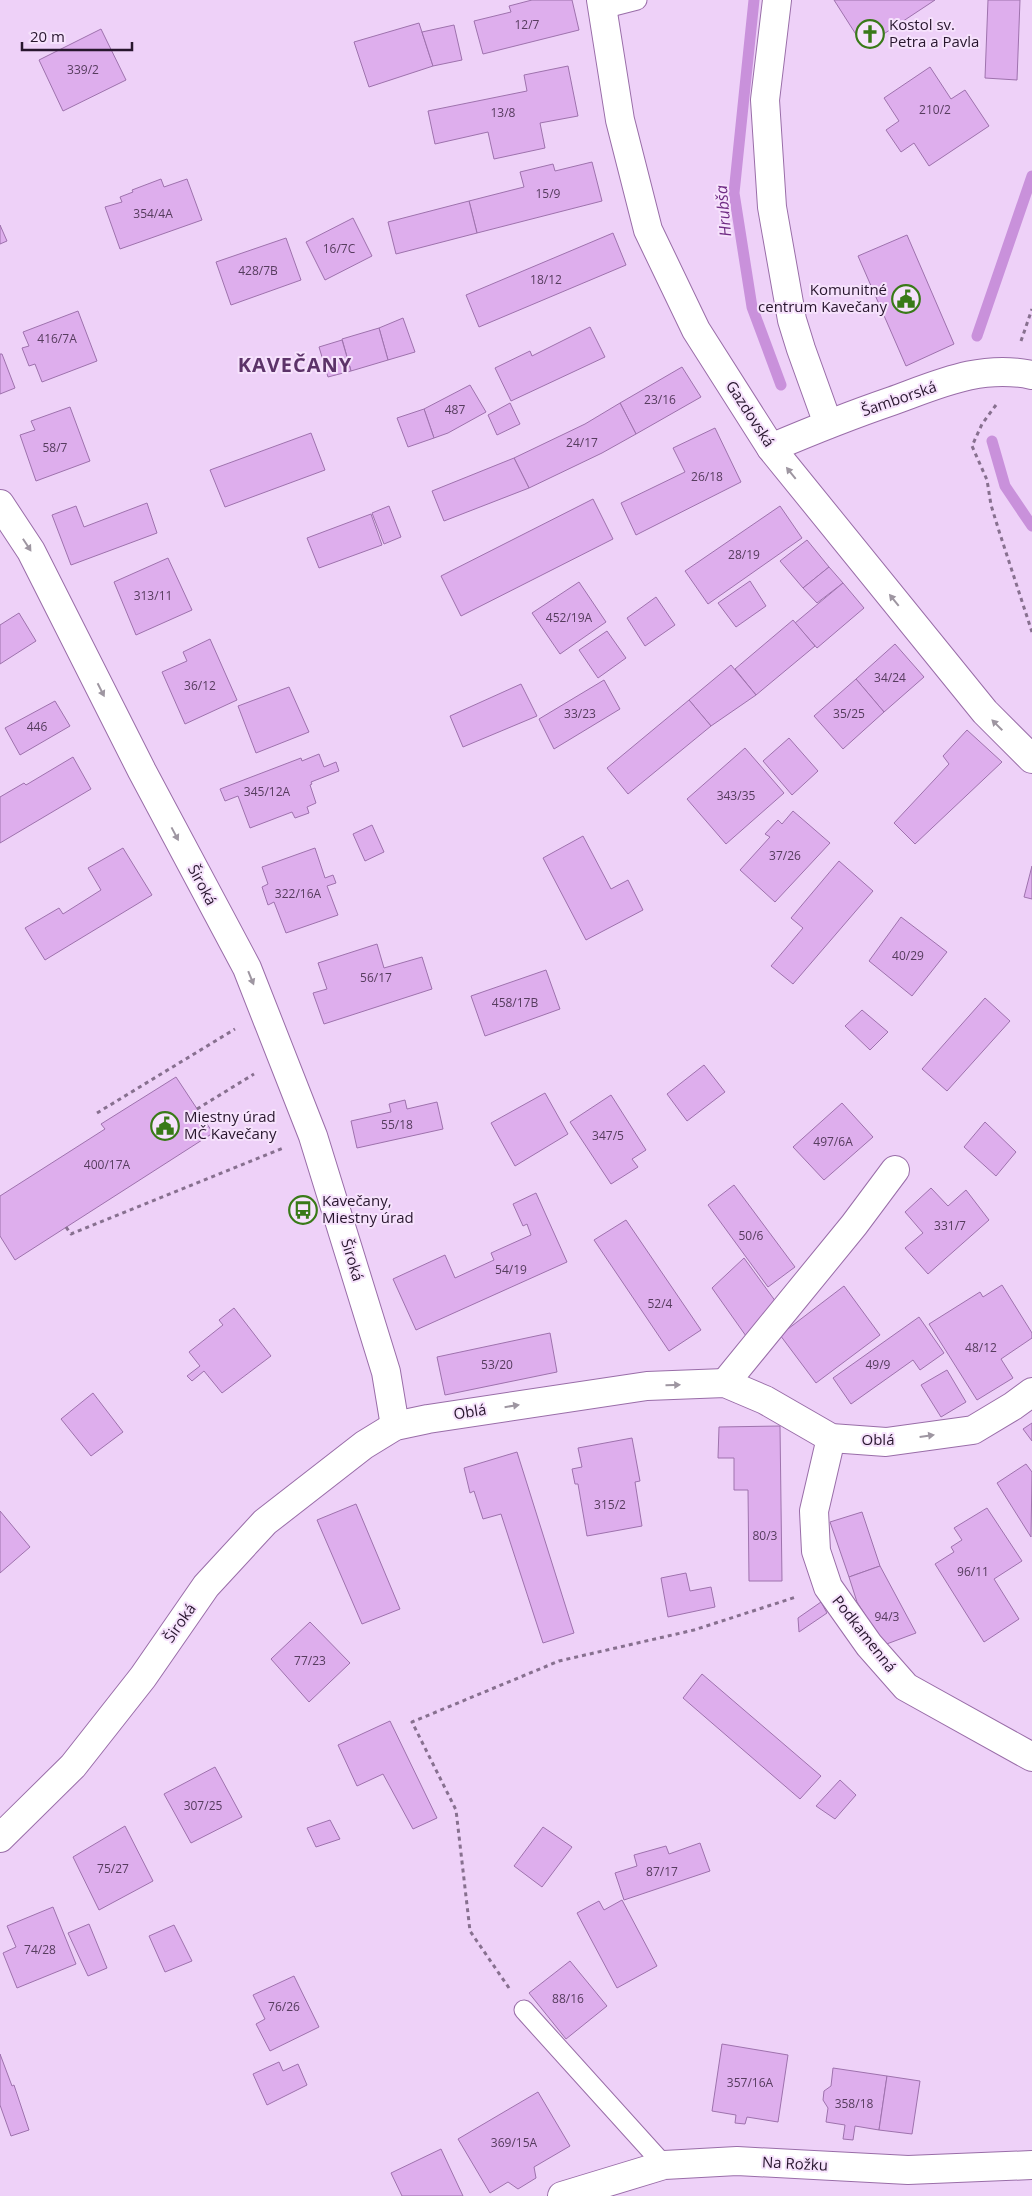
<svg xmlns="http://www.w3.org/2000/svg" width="1032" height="2196" font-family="'Open Sans',sans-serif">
<rect width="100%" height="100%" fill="#eed1f8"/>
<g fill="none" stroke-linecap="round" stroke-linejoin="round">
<g stroke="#c991db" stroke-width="11">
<path d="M754,0L734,193L752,307L781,385"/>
<path d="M977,336L1032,176"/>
<path d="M992,441L1005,486L1032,526"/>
</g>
</g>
<g fill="#deaeed" stroke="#9e72ad">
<path d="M532,0H572L579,30L483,54L474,21L511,12L509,6Z"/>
<path d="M834,0H935L864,47Z"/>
<path d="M988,0H1020L1017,80L985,78Z"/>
<path d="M419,23L433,66L369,87L354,42Z"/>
<path d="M454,25L462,60L433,66L422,32Z"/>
<path d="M101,29L126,80L63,111L39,60Z"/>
<path d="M568,66L578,116L540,123L545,148L494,159L488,132L435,144L428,111L527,91L524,75Z"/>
<path d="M930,67L951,99L965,90L989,126L929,166L914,143L901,152L886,130L899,121L884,98Z"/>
<path d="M592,162L602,201L477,233L469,201L524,187L520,172L553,164L555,171Z"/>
<path d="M161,179L164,187L187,179L202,220L120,249L105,207L122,202L120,197L133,192L132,190Z"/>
<path d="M469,201L477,233L396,254L388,222Z"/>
<path d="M353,218L372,256L325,280L306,242Z"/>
<path d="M0,225L7,241L0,244Z"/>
<path d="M613,233L626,265L479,327L466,295Z"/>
<path d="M907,235L954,344L906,366L858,256Z"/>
<path d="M286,238L301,280L231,305L216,262Z"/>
<path d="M78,311L97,361L42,382L35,364L29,366L22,348L29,346L23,332Z"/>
<path d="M403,318L415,352L388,360L379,328Z"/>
<path d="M590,327L605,357L511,401L495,368L530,351L532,356Z"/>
<path d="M379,328L388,360L351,371L342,339Z"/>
<path d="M342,340L351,371L328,377L319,347Z"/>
<path d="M0,354H2L15,388L0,394Z"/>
<path d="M682,367L701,397L636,434L620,403Z"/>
<path d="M470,385L486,412L448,433L434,438L424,409Z"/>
<path d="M510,403L520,424L497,435L488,415Z"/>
<path d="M620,403L636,434L602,453L529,488L514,458L585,424Z"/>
<path d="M70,407L90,461L36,481L20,435L35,430L31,421Z"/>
<path d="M424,409L434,438L408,447L397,418Z"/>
<path d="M715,428L741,482L636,535L621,503L685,472L673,448Z"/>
<path d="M311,433L325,470L225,507L210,470Z"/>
<path d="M514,458L529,488L444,521L432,491Z"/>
<path d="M593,499L613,539L461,616L441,576Z"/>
<path d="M147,503L157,533L71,565L52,515L76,506L84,527Z"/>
<path d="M389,506L401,537L384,544L372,513Z"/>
<path d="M780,506L802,538L708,604L685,571Z"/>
<path d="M371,514L382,545L319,568L307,538Z"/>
<path d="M807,540L829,567L803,588L780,561Z"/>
<path d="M168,558L192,610L136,635L114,582Z"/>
<path d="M829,567L843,583L817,603L803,588Z"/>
<path d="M750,581L766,606L736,627L718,603Z"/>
<path d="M579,582L606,622L560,654L532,613Z"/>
<path d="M843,583L864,608L817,648L795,623Z"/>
<path d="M656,597L675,625L645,646L627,618Z"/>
<path d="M19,613L36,641L0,664V625Z"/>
<path d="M793,620L815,646L756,695L735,669Z"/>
<path d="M607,631L626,658L598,678L579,650Z"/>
<path d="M210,639L237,700L185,724L162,672L187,661L183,652Z"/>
<path d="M895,644L924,677L884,712L856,679Z"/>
<path d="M731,665L756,695L711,726L689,700Z"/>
<path d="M856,679L884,712L843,749L814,716Z"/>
<path d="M604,680L620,709L554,749L539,719Z"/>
<path d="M521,684L537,716L463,747L450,716Z"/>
<path d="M289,687L309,732L256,753L238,706Z"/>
<path d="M689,700L711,726L628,794L607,768Z"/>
<path d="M55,701L70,726L20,755L5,728Z"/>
<path d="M967,730L1002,762L915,844L894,823L949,764L943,756Z"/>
<path d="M789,738L818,771L792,795L763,761Z"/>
<path d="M745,748L784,793L726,844L687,799Z"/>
<path d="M319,754L324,767L336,762L339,771L311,782L312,784L310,785L316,803L307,807L309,813L295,818L292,812L250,828L238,796L225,801L220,789L301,758L302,761Z"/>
<path d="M73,757L91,789L0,843V797L24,783L26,785Z"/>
<path d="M793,811L830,843L775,902L740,870L770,837L765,834L778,820L782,824Z"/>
<path d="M372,825L384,852L365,861L353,834Z"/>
<path d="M583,836L611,889L628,880L643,910L586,940L543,858Z"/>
<path d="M123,848L152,895L45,960L25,928L59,908L63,914L101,890L88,868Z"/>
<path d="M315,848L325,878L333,875L336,883L327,886L338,915L286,933L274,902L268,905L262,887L268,884L262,867Z"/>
<path d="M839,861L873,891L793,984L771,966L803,928L791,918Z"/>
<path d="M1032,866V899L1024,897Z"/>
<path d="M901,917L947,952L912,996L869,961Z"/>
<path d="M377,944L384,968L422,957L432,989L324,1024L313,993L327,989L318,963Z"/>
<path d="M546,970L560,1009L485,1036L471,996Z"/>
<path d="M985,998L1010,1021L947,1091L922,1069Z"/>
<path d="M862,1010L888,1032L870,1050L845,1026Z"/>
<path d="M704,1065L725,1092L687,1121L667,1094Z"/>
<path d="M176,1077L213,1133L15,1260L0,1236V1196L105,1129L101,1124Z"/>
<path d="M545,1093L568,1134L515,1166L491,1123Z"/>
<path d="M611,1095L646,1150L632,1159L638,1167L611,1184L570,1122Z"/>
<path d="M405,1100L407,1109L437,1102L443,1129L357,1148L351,1121L391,1112L389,1104Z"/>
<path d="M842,1103L873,1137L824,1180L793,1147Z"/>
<path d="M985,1122L1016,1152L996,1176L964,1147Z"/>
<path d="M734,1185L795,1267L768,1287L708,1205Z"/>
<path d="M931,1188L948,1206L966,1190L989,1220L928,1274L905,1248L923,1233L905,1212Z"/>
<path d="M536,1193L567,1262L416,1330L393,1279L445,1255L455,1278L494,1260L491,1253L531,1235L527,1224L523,1226L513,1204Z"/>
<path d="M626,1220L701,1330L669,1351L594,1240Z"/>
<path d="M744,1258L776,1302L746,1336L712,1288Z"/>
<path d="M1002,1285L1032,1333V1338L1001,1359L1013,1378L977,1400L929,1324L980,1292L983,1297Z"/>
<path d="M844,1286L880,1335L816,1383L780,1335Z"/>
<path d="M234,1308L271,1356L222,1393L204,1371L192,1381L187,1376L200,1366L189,1352L223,1325L219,1320Z"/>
<path d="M919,1317L944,1353L920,1370L913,1360L851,1404L833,1378Z"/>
<path d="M550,1333L557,1372L445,1395L437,1357Z"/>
<path d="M947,1370L966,1402L941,1417L921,1385Z"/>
<path d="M93,1393L123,1432L91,1456L61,1419Z"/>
<path d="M1032,1423V1441L1023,1429Z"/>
<path d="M780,1426L782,1581H749L748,1490H734V1458H718L719,1427Z"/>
<path d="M632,1438L640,1481L635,1482L642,1526L587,1536L578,1484H575L572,1469L582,1467L578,1448Z"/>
<path d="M517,1452L574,1633L543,1643L501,1514L483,1519L474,1491L470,1493L464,1468Z"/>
<path d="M1026,1464L1032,1472L1031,1537L997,1483Z"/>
<path d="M356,1504L400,1609L362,1624L317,1520Z"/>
<path d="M987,1508L1022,1561L994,1579L1019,1619L984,1642L935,1564L954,1552L951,1547L962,1540L954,1528Z"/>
<path d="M0,1511L30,1547L0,1573Z"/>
<path d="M862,1512L880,1566L849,1577L830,1522Z"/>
<path d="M880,1566L916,1633L884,1645L857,1602L849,1577Z"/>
<path d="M686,1573L690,1591L711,1587L715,1607L668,1617L661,1578Z"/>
<path d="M821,1602L827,1613L799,1632L798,1618Z"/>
<path d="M310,1622L350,1663L309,1702L271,1659Z"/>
<path d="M702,1674L821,1776L800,1799L683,1698Z"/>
<path d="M390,1721L437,1818L413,1829L383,1774L357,1786L338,1745Z"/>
<path d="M215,1767L242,1817L191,1843L164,1794Z"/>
<path d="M840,1780L856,1795L835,1819L816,1806Z"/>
<path d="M330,1820L340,1839L316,1847L307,1828Z"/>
<path d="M125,1826L153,1881L99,1910L73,1857Z"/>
<path d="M543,1827L572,1847L542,1887L514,1866Z"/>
<path d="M700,1843L710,1871L624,1900L615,1873L637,1866L634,1855L666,1846L669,1854Z"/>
<path d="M622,1900L657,1966L617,1988L577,1913L599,1901L604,1910Z"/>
<path d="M53,1907L76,1964L17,1988L3,1953L16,1947L7,1926Z"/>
<path d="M89,1924L107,1968L88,1976L68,1933Z"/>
<path d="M174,1925L192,1961L165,1972L149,1936Z"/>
<path d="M570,1961L607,2006L566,2039L529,1993Z"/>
<path d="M294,1976L319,2027L270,2051L256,2024L265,2019L253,1995Z"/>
<path d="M722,2044L788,2055L778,2122L747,2117L745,2124L735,2123L736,2115L712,2111Z"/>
<path d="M0,2054L12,2086L14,2085L29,2130L11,2136L0,2105Z"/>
<path d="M279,2062L283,2071L298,2064L307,2085L267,2105L253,2074Z"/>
<path d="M833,2068L887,2076L879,2130L855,2126L853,2140L843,2139L845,2125L826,2122L828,2108L823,2100L824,2091L831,2086Z"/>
<path d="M887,2076L920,2081L912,2134L879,2130Z"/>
<path d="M538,2092L570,2146L534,2167L536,2178L518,2189L508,2182L490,2193L458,2139Z"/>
<path d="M441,2149L463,2196H402L391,2173Z"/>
</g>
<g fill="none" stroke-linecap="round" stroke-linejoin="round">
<defs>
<g id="lane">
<path d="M602,9L637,0"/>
<path d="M524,2010L664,2165"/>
</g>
<g id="street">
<path d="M601,0L620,120L648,230L696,330L771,448L985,712L1032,759"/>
<path d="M777,0L765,100L772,207L792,320L801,349L828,424"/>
<path d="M771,448C811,431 851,415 892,401C939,384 981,364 1032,375"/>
<path d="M0,504L31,551L142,771L247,968L313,1136L386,1372L395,1426"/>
<path d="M725,1383L854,1225L895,1170"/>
<path d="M831,1438L814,1511L816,1551L828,1587L869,1645L906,1687L1032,1757"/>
<path d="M0,1838L73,1766L143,1677L206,1586L265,1522L364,1445L395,1426L428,1419L647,1386L725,1383L765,1400L831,1438L886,1442L973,1430L1013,1406L1032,1392"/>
<path d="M562,2196L664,2165L737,2161L908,2170L1032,2165"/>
</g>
</defs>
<use href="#lane" stroke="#996da8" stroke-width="21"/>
<use href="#street" stroke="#996da8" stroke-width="30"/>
<g stroke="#87708f" stroke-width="3" stroke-dasharray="4 4" stroke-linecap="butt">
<path d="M1021,341L1032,309"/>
<path d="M996,405L982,424L972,446L987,480L991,505L999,531L1032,632"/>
<path d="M197,1109L254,1074"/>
<path d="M97,1113L235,1029"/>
<path d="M66,1227L71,1234L283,1148"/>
<path d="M509,1988L470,1931L456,1810L412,1722L559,1661L694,1630L796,1597"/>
</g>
<use href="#lane" stroke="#fff" stroke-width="19"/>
<use href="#street" stroke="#fff" stroke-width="28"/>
</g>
<defs><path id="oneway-solid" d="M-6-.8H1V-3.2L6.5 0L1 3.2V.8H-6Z" transform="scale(1.25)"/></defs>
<g fill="#9e96a1">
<use href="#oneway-solid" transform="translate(791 473) rotate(-129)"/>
<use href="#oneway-solid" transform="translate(27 545) rotate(57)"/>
<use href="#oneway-solid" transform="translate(894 600) rotate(-129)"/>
<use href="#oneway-solid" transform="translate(101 690) rotate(63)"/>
<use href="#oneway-solid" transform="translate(997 725) rotate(-135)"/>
<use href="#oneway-solid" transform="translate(175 834) rotate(62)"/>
<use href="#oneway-solid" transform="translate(251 978) rotate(68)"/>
<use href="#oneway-solid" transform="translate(673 1385) rotate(-2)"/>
<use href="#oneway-solid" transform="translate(512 1406) rotate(-9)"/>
<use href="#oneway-solid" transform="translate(927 1436) rotate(-8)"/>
</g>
<defs>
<symbol id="church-ring" viewBox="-11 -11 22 22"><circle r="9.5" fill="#f6e2fc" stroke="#397a18" stroke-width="1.5"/><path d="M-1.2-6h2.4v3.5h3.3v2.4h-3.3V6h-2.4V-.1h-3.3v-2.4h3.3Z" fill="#397a18"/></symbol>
<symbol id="civic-ring" viewBox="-11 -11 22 22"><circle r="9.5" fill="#f6e2fc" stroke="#397a18" stroke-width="1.5"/><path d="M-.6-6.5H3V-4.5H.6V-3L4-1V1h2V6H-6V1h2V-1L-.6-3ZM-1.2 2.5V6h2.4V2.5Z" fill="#397a18"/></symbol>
<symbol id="bus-ring" viewBox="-11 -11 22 22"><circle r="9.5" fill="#f6e2fc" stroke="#397a18" stroke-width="1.5"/><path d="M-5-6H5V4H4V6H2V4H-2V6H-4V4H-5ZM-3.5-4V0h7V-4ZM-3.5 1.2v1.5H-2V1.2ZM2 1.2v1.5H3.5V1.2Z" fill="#397a18"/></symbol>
</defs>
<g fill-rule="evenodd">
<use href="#church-ring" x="854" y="18" width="32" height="32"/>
<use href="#civic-ring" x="890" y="283" width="32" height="32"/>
<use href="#civic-ring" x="149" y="1110" width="32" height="32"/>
<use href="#bus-ring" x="287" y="1194" width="32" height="32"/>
</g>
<g text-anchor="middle" stroke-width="4" stroke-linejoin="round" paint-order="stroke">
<g font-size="12" fill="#563c5e">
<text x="527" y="29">12/7</text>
<text x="83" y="74">339/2</text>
<text x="935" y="114">210/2</text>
<text x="503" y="117">13/8</text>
<text x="548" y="198">15/9</text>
<text x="153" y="218">354/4A</text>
<text x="339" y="253">16/7C</text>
<text x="258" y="275">428/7B</text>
<text x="546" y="284">18/12</text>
<text x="57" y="343">416/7A</text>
<text x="660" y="404">23/16</text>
<text x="455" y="414">487</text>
<text x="582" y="447">24/17</text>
<text x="55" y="452">58/7</text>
<text x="707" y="481">26/18</text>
<text x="744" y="559">28/19</text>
<text x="153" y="600">313/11</text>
<text x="569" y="622">452/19A</text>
<text x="890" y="682">34/24</text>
<text x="200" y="690">36/12</text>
<text x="580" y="718">33/23</text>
<text x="849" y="718">35/25</text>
<text x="37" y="731">446</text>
<text x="267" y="796">345/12A</text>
<text x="736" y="800">343/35</text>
<text x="785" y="860">37/26</text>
<text x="298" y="898">322/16A</text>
<text x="908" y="960">40/29</text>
<text x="376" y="982">56/17</text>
<text x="515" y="1007">458/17B</text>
<text x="397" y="1129">55/18</text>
<text x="608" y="1140">347/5</text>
<text x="833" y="1146">497/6A</text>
<text x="107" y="1169">400/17A</text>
<text x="950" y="1230">331/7</text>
<text x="751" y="1240">50/6</text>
<text x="511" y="1274">54/19</text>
<text x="660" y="1308">52/4</text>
<text x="981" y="1352">48/12</text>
<text x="497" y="1369">53/20</text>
<text x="878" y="1369">49/9</text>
<text x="610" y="1509">315/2</text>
<text x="765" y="1540">80/3</text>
<text x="973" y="1576">96/11</text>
<text x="887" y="1621">94/3</text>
<text x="310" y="1665">77/23</text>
<text x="203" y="1810">307/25</text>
<text x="113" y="1873">75/27</text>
<text x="662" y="1876">87/17</text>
<text x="40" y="1954">74/28</text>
<text x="568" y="2003">88/16</text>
<text x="284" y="2011">76/26</text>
<text x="750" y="2087">357/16A</text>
<text x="854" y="2108">358/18</text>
<text x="514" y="2147">369/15A</text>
</g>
<g font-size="15" fill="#28162e" stroke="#f6e2fc" text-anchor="start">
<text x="889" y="30">Kostol sv.<tspan x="889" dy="17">Petra a Pavla</tspan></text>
<text x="887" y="295" text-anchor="end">Komunitné<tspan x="887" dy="17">centrum Kavečany</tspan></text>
<text x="184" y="1122">Miestny úrad<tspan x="184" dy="17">MČ Kavečany</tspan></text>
<text x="322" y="1206">Kavečany,<tspan x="322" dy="17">Miestny úrad</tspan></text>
</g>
<g font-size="15" fill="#28162e" stroke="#f6e2fc">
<text transform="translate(899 399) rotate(-19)" y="5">Šamborská</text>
<text transform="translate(750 414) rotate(57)" y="5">Gazdovská</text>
<text transform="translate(202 885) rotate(62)" y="5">Široká</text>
<text transform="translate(352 1260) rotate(73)" y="5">Široká</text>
<text transform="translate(470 1412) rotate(-9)" y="5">Oblá</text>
<text x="878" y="1445">Oblá</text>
<text transform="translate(180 1623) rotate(-55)" y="5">Široká</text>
<text transform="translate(864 1634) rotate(52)" y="5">Podkamenná</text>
<text transform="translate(795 2164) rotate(3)" y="5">Na Rožku</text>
</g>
<g font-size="16" font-style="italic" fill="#702c84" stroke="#f6e2fc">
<text transform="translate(723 211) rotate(-95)" y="6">Hrubša</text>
</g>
<g font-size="20" font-weight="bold" letter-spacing="1" fill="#5c3369" stroke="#f6e2fc">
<text x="295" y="372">KAVEČANY</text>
</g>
</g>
<path d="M22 42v8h110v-8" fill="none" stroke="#28162e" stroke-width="2.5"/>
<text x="30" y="42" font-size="15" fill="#28162e" stroke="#f6e2fc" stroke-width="4" paint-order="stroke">20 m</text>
</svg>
